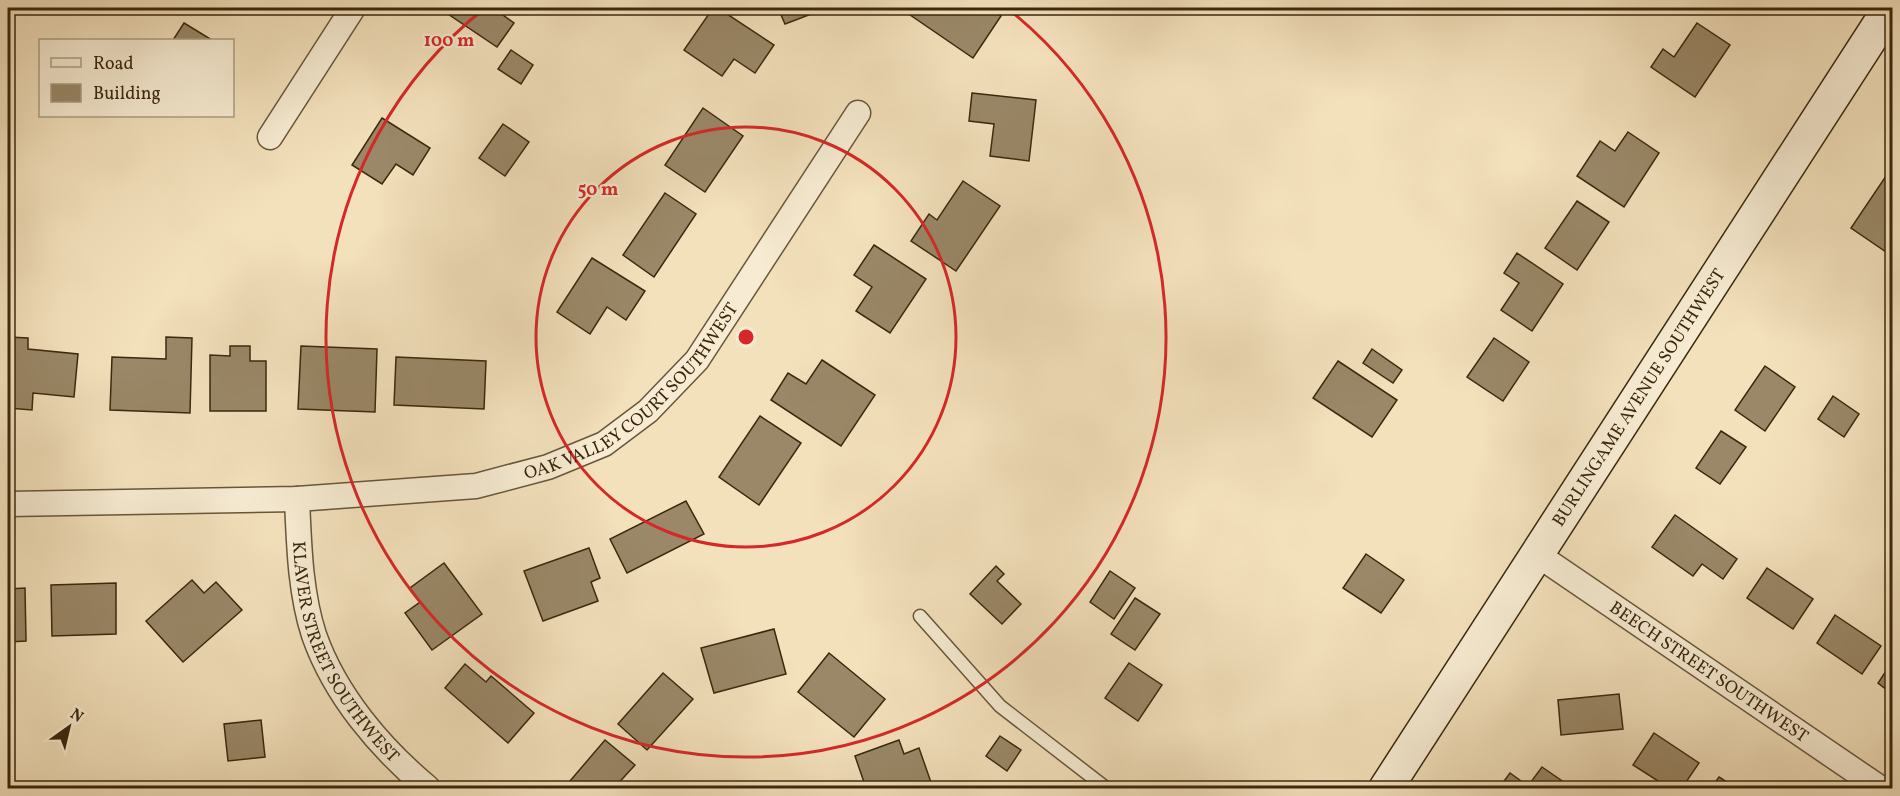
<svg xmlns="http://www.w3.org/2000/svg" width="1900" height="796" font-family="Vollkorn,serif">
<rect width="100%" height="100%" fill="#f3e1bc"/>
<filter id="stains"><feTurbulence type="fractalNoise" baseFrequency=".00333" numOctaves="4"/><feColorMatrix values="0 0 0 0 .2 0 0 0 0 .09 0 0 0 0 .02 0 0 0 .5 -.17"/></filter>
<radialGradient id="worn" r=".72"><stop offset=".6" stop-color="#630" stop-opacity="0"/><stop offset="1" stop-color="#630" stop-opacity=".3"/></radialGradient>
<g fill="#9a8868" stroke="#3a280e" stroke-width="1.5">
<path d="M452,8H502L499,12L514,23L497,47L448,14Z"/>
<path d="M713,8H718L774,45L755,73L734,59L722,76L684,50Z"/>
<path d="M778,8H827L785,24Z"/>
<path d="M900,8H989L1001,16L973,58Z"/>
<path d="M184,23L212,40H173Z"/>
<path d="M1697,23L1730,45L1695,97L1651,67L1663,49L1674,57Z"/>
<path d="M511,50L533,65L521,84L498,69Z"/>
<path d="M972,93L1036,100L1029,161L990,156L994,124L969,121Z"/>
<path d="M703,108L743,136L705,192L665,165Z"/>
<path d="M382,118L430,148L413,175L396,164L382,184L352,165Z"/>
<path d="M503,124L529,142L505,176L479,158Z"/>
<path d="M1628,132L1659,153L1624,207L1577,176L1600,141L1615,151Z"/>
<path d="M1886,176L1892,180V256L1851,228Z"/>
<path d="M963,181L1000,206L956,271L911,241L929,214L937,220Z"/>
<path d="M665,193L696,214L654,277L623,255Z"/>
<path d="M1577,201L1609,222L1577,270L1545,248Z"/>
<path d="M874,245L926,279L890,333L856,311L872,287L854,275Z"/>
<path d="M1517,253L1563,284L1532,331L1501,310L1519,283L1504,273Z"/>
<path d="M592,258L645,291L626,320L607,307L590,334L557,312Z"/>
<path d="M8,337L28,338V349L78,354L74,397L33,393L32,410L8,408Z"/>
<path d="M166,337L192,338L190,413L110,410L112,357L166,359Z"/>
<path d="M1494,338L1529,362L1503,401L1467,377Z"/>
<path d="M230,346H250V361H266V411H210V355L230,356Z"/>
<path d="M301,346L377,349L375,412L298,409Z"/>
<path d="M1372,349L1402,370L1393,383L1363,363Z"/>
<path d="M396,357L486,361L484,409L394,405Z"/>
<path d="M822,360L875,395L841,446L771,400L788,373L806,384Z"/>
<path d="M1338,361L1397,400L1372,437L1313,398Z"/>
<path d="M1765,366L1795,387L1765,431L1735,410Z"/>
<path d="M1833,396L1859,414L1844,437L1818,419Z"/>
<path d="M760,416L801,443L759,505L719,477Z"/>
<path d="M1721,431L1746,447L1720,484L1696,468Z"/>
<path d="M686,501L704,534L627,573L610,539Z"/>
<path d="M1675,515L1737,559L1723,579L1702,564L1693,576L1652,547Z"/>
<path d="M589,548L600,578L591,582L598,601L543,621L524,571Z"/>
<path d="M1366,554L1404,580L1381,613L1343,588Z"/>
<path d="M444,563L482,614L432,650L405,613L420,602L410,588Z"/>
<path d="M996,566L1004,574L997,581L1021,604L1002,624L970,594Z"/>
<path d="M1767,568L1813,599L1793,629L1747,598Z"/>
<path d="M1110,571L1135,588L1114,619L1090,602Z"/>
<path d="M192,580L204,593L216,582L242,610L183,662L146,621Z"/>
<path d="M116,583V634L52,636L51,585Z"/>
<path d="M25,588L26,641L8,642V589Z"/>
<path d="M1135,598L1160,614L1135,650L1111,634Z"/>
<path d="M1835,615L1881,646L1862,674L1817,643Z"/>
<path d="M774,629L786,674L714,693L701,648Z"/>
<path d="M829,653L885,699L854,737L798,692Z"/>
<path d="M1892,662V694L1878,683Z"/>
<path d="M1129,663L1162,685L1138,721L1105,698Z"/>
<path d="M465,664L486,682L491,676L534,713L508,743L445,688Z"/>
<path d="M663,673L693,699L647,750L618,724Z"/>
<path d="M1619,694L1623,729L1561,735L1558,700Z"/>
<path d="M261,720L265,757L228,761L224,724Z"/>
<path d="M1654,733L1699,763L1682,788H1669L1633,765Z"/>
<path d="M1000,736L1021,750L1007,771L986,756Z"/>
<path d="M605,740L635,765L614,788H564Z"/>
<path d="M899,740L904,754L919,748L933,788H866L855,756Z"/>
<path d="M1542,767L1565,783L1561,788H1499L1510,773L1528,786Z"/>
<path d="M1719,777L1736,788H1711Z"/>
</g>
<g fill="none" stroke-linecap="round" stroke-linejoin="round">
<defs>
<path id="lane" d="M920,616L1000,706L1106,788"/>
<g id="street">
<path d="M270,137L353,8"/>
<path id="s1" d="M297,499C299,544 300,592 314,635C335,695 380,748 428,788"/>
<path id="s2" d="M8,504L297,499L476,486L548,467L604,444L648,411L697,360L858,113"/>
<path id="s3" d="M1538,555L1880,788"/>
</g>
<g id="secondary">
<path id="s4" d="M1386,788L1890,8"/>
</g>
</defs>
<use href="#lane" stroke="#68563a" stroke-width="15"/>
<use href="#street" stroke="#68563a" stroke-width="27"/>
<use href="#secondary" stroke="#3a280e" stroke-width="36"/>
<use href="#lane" stroke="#f7ecd3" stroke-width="12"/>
<use href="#street" stroke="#f7ecd3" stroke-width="24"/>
<use href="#secondary" stroke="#f7ecd3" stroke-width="33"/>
</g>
<g fill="none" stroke="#d62828" stroke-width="3">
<circle cx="746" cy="337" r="210"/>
<path d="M1007 8A420 420 0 1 1 485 8"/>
</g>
<g text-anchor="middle" stroke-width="4.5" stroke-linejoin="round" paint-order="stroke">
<g font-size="18" fill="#3a280e" stroke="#f7ecd3">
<text dy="6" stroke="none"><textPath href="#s2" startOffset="657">OAK VALLEY COURT SOUTHWEST</textPath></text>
<text dy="6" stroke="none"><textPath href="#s4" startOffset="465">BURLINGAME AVENUE SOUTHWEST</textPath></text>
<text dy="6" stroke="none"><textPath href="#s1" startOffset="165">KLAVER STREET SOUTHWEST</textPath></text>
<text dy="6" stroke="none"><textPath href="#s3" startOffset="207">BEECH STREET SOUTHWEST</textPath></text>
</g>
</g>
<circle cx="746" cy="337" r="9" fill="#d62828" stroke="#f7ecd3" stroke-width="3"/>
<g font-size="18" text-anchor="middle" font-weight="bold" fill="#d62828" stroke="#f7ecd3" stroke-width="4.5" stroke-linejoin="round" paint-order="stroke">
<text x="449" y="46">100 m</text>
<text x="598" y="195">50 m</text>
</g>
<rect width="1900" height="796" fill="none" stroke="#f3e1bc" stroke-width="30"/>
<rect x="9" y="9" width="1882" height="778" fill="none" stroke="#3a280e" stroke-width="3"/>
<rect x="15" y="15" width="1870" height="766" fill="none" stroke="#3a280e" stroke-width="1.5"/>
<rect x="39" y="39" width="195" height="78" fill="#f7ecd3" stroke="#ab9e84" stroke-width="1.5"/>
<rect x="51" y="58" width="30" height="9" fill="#f7ecd3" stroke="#ab9e84" stroke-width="1.5"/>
<text x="93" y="69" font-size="18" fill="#3a280e">Road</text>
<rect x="51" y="84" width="30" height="18" fill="#9a8868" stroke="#ab9e84" stroke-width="1.5"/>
<text x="93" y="99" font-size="18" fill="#3a280e">Building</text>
<g transform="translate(69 727) rotate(34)" stroke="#f7ecd3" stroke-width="4.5" paint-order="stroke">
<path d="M0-4.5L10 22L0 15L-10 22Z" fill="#3a280e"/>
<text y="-9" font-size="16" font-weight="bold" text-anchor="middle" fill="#3a280e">N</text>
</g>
<rect width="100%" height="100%" filter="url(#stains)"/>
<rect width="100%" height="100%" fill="url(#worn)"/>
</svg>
